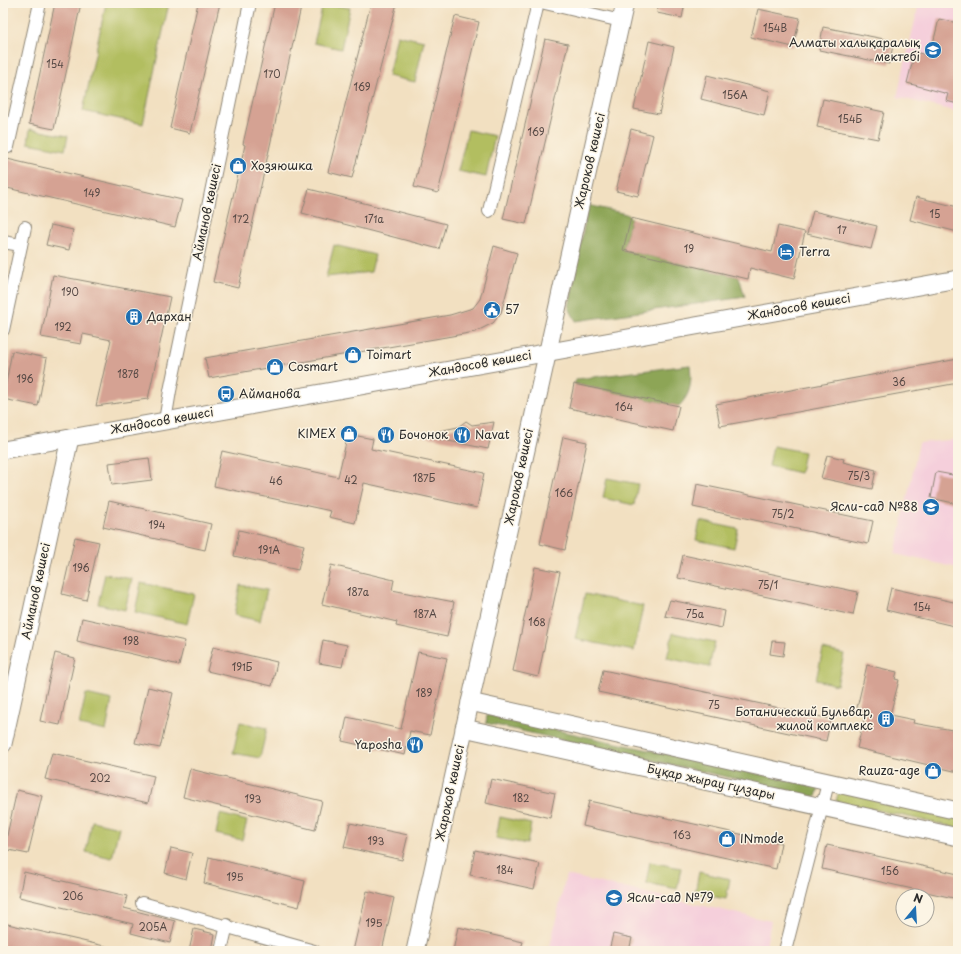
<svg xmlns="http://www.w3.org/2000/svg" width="961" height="954" font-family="'Playpen Sans',sans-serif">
<rect width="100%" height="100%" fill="#fcf5e5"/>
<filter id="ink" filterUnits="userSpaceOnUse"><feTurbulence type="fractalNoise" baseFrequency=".025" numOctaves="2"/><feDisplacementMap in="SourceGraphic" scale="8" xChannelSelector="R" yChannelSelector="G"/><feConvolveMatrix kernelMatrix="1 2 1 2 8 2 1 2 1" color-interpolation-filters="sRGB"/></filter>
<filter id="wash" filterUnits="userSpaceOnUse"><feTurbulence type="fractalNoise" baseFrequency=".012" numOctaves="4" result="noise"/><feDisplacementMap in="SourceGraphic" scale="16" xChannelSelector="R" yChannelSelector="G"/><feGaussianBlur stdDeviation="0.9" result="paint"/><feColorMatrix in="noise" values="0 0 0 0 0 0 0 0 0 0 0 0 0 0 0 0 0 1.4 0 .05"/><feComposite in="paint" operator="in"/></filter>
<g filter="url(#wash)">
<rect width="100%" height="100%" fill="#f2e0c1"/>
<g fill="#f5cfdb">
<path d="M919,3H958V112L897,97Z"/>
<path d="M958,439V568L895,554L919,443Z"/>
<path d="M566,875L771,921L765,951H549Z"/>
</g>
<g fill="#b2be60" stroke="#6e7446">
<path d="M106,3H169L143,124L83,111Z"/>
<path d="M323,3L350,8L341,49L314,43Z"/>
<path d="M397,35L424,41L415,82L388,76Z"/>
<path d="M30,129L68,136L65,150L28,143Z"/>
<path d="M468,130L495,136L486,177L458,171Z"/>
<path d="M334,245L375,255L371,272L326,277Z"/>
<path d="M773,446L804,452L800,473L769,466Z"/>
<path d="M607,478L638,484L634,505L603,498Z"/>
<path d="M700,521L738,529L734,548L696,540Z"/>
<path d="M105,574L132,579L125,610L98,604Z"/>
<path d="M141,583L194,594L187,624L135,612Z"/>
<path d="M240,585L267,590L260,621L234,615Z"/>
<path d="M585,594L643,606L634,651L575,639Z"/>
<path d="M673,633L715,642L709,667L667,658Z"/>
<path d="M823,649L844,654L837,685L816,680Z"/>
<path d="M86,694L112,700L106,731L79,725Z"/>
<path d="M240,722L267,728L260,758L233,753Z"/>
<path d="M839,791L958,817V828L836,801Z"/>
<path d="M220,814L247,821L242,840L216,834Z"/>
<path d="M500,817L531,824L527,844L496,838Z"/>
<path d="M92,821L119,827L112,858L86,852Z"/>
<path d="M650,862L681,868L677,889L646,883Z"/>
<path d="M699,872L730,879L726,899L695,893Z"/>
</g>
<g fill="#8da556" stroke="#5c6840">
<path d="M588,205L626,214L631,218L623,250L739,277L745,297L576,321L569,308Z"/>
<path d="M690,365C692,382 691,394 679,406L574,384L577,379Z"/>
<path d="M487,715L819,787L816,797L486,723Z"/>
</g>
<g id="blocks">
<g fill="#d5a293">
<path d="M55,3H81L54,129L29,124Z"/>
<path d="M198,3H220L190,133L170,128Z"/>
<path d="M275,3H302L238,288L213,282L245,145L243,144Z"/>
<path d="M371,3H397L352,178L328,172Z"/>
<path d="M659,3H685L682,18L657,13Z"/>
<path d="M758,9L800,18L793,47L751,37Z"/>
<path d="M455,16L479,22L438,193L414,187Z"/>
<path d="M939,19L958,23V104L946,101L948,94L907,83L915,52L930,56Z"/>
<path d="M823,27L894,41L889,64L819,50Z"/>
<path d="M545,39L568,44L526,224L503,219Z"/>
<path d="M649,41L674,47L659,114L634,109Z"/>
<path d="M707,75L770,91L764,115L701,99Z"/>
<path d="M823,99L884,112L878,139L817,127Z"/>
<path d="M631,129L653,135L638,196L616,191Z"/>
<path d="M3,158L182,200L175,227L3,187Z"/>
<path d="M309,189L446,224L439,249L302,213Z"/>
<path d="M916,197L958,207V232L910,220Z"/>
<path d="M813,211L877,226L871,249L807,234Z"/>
<path d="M631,218L772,252L778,226L805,232L794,279L750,268L748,279L623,250Z"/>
<path d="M51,225L73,230L69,250L46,245Z"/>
<path d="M494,246L517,253L501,313L493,323L475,332L209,378L205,358L450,315L473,308L480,299Z"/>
<path d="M53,275L170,297L148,399L96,406L111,340L83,334L81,344L41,337Z"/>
<path d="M12,351L47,358L38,406L3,399Z"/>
<path d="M958,359V383L720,426L716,404Z"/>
<path d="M574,384L679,406L673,431L569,408Z"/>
<path d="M466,421L472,425L494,422L488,449L419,435L458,427Z"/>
<path d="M348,434L373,439L371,449L484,473L477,508L364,483L355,523L329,517L331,511L214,486L222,451L338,477Z"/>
<path d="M563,437L587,442L565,550L540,544Z"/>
<path d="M827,455L844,459L843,462L876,470L872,489L821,478Z"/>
<path d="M149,458L152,480L112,485L109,463Z"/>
<path d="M936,472L958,476V504L931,498Z"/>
<path d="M697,484L873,521L868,544L693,507Z"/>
<path d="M109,501L211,524L205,550L103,527Z"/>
<path d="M239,530L304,545L298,570L234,556Z"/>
<path d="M75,537L99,542L86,600L62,594Z"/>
<path d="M683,555L858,592L853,615L678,578Z"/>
<path d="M331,565L394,580L392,590L454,602L447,637L396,626L397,622L322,604Z"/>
<path d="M535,567L560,572L538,677L513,671Z"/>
<path d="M891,588L958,603V627L886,610Z"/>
<path d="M670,600L725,611L722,628L665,616Z"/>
<path d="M82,618L185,641L179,665L77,641Z"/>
<path d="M323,640L347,645L342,667L319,663Z"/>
<path d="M772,641L785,642L783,656L770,654Z"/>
<path d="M213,647L277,662L272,686L207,671Z"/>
<path d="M418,652L447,658L430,735L410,731L405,755L342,741L347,717L401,729Z"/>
<path d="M55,653L75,658L60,725L40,721Z"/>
<path d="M867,665L897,672L895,679L899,680L890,715L914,720L913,723L958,731V772L857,748L866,710L857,708Z"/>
<path d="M603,670L831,719L826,741L598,692Z"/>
<path d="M148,687L173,693L160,748L135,743Z"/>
<path d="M52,753L154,776L148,803L45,779Z"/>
<path d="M190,769L322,801L315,830L183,797Z"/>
<path d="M491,779L555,793L550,818L486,803Z"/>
<path d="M17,790L42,796L28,854L4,849Z"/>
<path d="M589,801L781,843L776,869L583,826Z"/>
<path d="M350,823L408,835L402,860L344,847Z"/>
<path d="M827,845L958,874V899L822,869Z"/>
<path d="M171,848L192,853L186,879L165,873Z"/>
<path d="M475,850L540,864L534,889L470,875Z"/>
<path d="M209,857L305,881L299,907L204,883Z"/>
<path d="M24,872L127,896L124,908L175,921L170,943L131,933L133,924L19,897Z"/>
<path d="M367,891L394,898L382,951H353Z"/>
<path d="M3,923L109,947L108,951H3Z"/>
<path d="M458,927L523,942L520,951H453Z"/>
<path d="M194,929L215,934L212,951H189Z"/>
<path d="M613,934L632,938L629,951H609Z"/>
</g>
</g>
</g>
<g filter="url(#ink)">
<use href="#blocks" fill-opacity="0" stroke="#8e8676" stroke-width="1"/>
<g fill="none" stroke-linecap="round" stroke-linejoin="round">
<defs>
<g id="street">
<path d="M545,3L621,21"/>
<path d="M8,147L40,3"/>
<path d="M489,211L538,3"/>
<path d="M3,242L21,245"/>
<path d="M3,330L25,227"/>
<path d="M165,421L170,391L250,3"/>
<path d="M142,903L314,951"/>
<path d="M221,951L227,925"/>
<path d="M785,951L828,783"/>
</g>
<g id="secondary">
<path d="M3,450L958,279"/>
<path d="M470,702L958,811"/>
<path d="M464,728L958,837"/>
<path d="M3,744L70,438"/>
<path d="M415,951L625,3"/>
</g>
</defs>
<use href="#street" stroke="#8e8676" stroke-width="14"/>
<use href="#secondary" stroke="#8e8676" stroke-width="19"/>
<use href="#street" stroke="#fff" stroke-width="12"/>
<use href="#secondary" stroke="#fff" stroke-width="17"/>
</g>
</g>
<defs>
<symbol id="school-disc" viewBox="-11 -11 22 22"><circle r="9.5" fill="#1f6fb2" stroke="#fcf5e5"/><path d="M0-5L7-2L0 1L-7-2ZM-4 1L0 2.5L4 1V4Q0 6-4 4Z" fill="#fff"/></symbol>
<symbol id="shop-disc" viewBox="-11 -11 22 22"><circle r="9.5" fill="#1f6fb2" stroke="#fcf5e5"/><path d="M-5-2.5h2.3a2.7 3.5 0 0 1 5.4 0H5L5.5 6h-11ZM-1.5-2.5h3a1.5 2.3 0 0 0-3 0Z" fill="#fff"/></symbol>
<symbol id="hotel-disc" viewBox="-11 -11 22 22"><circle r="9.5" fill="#1f6fb2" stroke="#fcf5e5"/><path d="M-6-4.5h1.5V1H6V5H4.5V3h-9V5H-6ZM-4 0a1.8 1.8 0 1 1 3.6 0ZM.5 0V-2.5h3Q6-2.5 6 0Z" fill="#fff"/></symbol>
<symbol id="civic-disc" viewBox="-11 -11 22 22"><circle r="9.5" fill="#1f6fb2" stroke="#fcf5e5"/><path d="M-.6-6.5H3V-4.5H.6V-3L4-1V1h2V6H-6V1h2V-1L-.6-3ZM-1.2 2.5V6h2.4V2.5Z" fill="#fff"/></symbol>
<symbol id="building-disc" viewBox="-11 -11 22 22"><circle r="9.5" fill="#1f6fb2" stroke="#fcf5e5"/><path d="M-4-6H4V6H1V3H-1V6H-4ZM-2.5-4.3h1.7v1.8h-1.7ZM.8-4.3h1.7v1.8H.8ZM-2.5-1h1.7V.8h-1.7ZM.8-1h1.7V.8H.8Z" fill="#fff"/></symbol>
<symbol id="bus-disc" viewBox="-11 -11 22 22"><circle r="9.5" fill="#1f6fb2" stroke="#fcf5e5"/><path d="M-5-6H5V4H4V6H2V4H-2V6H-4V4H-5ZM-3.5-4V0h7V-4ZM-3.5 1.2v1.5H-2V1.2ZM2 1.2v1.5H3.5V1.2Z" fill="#fff"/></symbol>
<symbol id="restaurant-disc" viewBox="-11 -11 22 22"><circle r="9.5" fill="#1f6fb2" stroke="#fcf5e5"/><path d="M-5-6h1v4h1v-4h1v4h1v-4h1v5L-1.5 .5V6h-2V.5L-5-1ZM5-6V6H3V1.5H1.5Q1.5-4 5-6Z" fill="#fff"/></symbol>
</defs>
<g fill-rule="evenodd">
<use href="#school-disc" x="923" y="40" width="20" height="20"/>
<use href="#shop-disc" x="228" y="156" width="20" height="20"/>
<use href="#hotel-disc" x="776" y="242" width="20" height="20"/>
<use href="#civic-disc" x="482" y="300" width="20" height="20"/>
<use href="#building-disc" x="124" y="307" width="20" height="20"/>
<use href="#shop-disc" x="343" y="345" width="20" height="20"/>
<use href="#shop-disc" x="265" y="357" width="20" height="20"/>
<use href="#bus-disc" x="216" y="384" width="20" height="20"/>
<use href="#shop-disc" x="339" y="424" width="20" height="20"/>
<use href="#restaurant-disc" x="376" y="425" width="20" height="20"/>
<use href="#restaurant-disc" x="452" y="425" width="20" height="20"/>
<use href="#school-disc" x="921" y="497" width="20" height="20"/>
<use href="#building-disc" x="876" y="709" width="20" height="20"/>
<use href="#restaurant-disc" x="405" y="735" width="20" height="20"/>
<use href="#shop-disc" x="923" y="761" width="20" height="20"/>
<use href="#shop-disc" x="717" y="829" width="20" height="20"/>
<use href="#school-disc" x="604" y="888" width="20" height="20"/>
</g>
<g text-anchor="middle" stroke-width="3" stroke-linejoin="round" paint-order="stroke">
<g font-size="10" fill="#564945">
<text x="775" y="32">154В</text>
<text x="55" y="68">154</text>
<text x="272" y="78">170</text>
<text x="362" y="91">169</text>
<text x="735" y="99">156А</text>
<text x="850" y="123">154Б</text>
<text x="536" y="136">169</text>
<text x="92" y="197">149</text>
<text x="935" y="218">15</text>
<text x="241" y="223">172</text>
<text x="374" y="223">171a</text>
<text x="842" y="234">17</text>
<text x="689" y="253">19</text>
<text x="70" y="296">190</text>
<text x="63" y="331">192</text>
<text x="128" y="378">187в</text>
<text x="25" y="383">196</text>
<text x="899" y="386">36</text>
<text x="624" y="411">164</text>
<text x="859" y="480">75/3</text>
<text x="424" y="482">187Б</text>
<text x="351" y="484">42</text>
<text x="276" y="485">46</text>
<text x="564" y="497">166</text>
<text x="783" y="518">75/2</text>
<text x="157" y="529">194</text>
<text x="269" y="554">191А</text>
<text x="81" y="572">196</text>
<text x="768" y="589">75/1</text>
<text x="358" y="596">187а</text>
<text x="922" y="611">154</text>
<text x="425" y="618">187А</text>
<text x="695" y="618">75а</text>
<text x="537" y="626">168</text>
<text x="131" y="645">198</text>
<text x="242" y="671">191Б</text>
<text x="424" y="697">189</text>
<text x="714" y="709">75</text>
<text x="100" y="782">202</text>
<text x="521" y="802">182</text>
<text x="253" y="803">193</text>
<text x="682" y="839">163</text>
<text x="376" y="845">193</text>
<text x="505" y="874">184</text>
<text x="890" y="875">156</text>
<text x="235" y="881">195</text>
<text x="73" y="900">206</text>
<text x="374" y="927">195</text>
<text x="153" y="931">205А</text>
</g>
<g font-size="12" fill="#2b2b2b" stroke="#fcf5e5" text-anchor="start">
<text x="920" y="47" text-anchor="end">Алматы халықаралық<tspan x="920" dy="14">мектебі</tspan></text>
<text x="251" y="170">Хозяюшка</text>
<text x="799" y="256">Terra</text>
<text x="505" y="314">57</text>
<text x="147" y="321">Дархан</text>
<text x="366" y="359">Toimart</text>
<text x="288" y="371">Cosmart</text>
<text x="239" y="398">Айманова</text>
<text x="336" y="438" text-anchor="end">KIMEX</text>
<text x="399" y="439">Бочонок</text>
<text x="475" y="439">Navat</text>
<text x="918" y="511" text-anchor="end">Ясли-сад №88</text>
<text x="873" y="716" text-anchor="end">Ботанический Бульвар,<tspan x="873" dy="14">жилой комплекс</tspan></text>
<text x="402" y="749" text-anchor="end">Yaposha</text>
<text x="920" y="775" text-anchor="end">Rauza-age</text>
<text x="740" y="843">INmode</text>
<text x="627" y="902">Ясли-сад №79</text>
</g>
<g font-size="12" fill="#2b2b2b" stroke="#fcf5e5">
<text transform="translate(590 161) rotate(-77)" y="4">Жароков көшесі</text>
<text transform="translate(207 212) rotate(-78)" y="4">Айманов көшесі</text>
<text transform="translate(799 307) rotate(-10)" y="4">Жандосов көшесі</text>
<text transform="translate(480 364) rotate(-10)" y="4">Жандосов көшесі</text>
<text transform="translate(162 421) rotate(-10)" y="4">Жандосов көшесі</text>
<text transform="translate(519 477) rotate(-78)" y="4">Жароков көшесі</text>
<text transform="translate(36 591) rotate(-78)" y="4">Айманов көшесі</text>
<text transform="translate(711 782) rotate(12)" y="4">Бұқар жырау гүлзары</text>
<text transform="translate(450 793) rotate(-78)" y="4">Жароков көшесі</text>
</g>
</g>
<rect width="961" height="954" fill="none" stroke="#fcf5e5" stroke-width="16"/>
<g transform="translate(915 908) rotate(18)"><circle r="19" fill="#fcf5e5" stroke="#a8a49b"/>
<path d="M0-3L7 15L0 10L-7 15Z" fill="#1f6fb2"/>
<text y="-6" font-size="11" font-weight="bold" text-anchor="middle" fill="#2b2b2b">N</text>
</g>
</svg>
